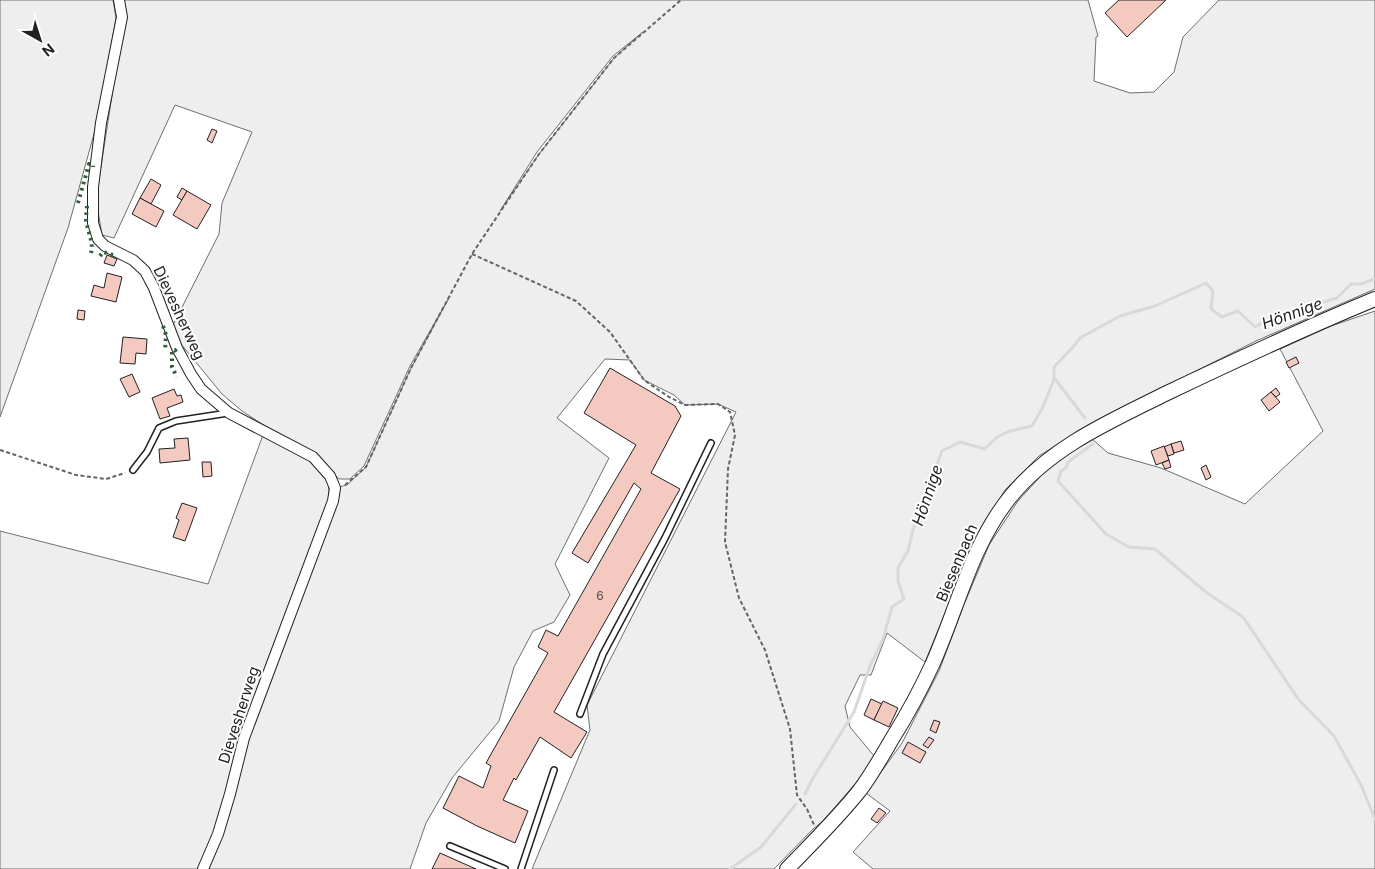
<svg xmlns="http://www.w3.org/2000/svg" width="1375" height="869" font-family="Inter,sans-serif">
<rect width="100%" height="100%" fill="#fff"/>
<g fill="#eee" stroke="#6f6f6f" fill-rule="evenodd">
<path d="M0,0H113L116,18L97,123L68,228L0,417Z"/>
<path d="M122,0H1088L1098,36L1096,37L1094,81L1130,93L1154,92L1174,72L1183,37L1219,0H1375V289L1256,341L1090,424L1039,456L1005,490L976,537L925,662L887,633L871,675H860L845,706L850,727L875,757L855,784L822,822L814,828L774,869H532L590,730L587,705L736,412L718,404L685,405L674,395L644,380L630,360L605,359L557,418L609,458L555,564L570,595L554,622L533,631L514,667L499,721L452,778L426,823L410,869H207L230,813L247,739L335,488L347,485L366,467L411,368L450,296L410,366L364,466L350,479H339L315,455L285,439L242,411L222,394L180,343L172,327L219,234L222,203L252,132L175,105L114,238L102,235L96,199L124,18ZM643,32L614,58L539,154L500,211L537,152L613,56Z"/>
<path d="M1375,311V869H873L853,852L890,811L866,793L902,743L939,671L963,607L989,545L1018,501L1049,467L1091,438L1108,453L1161,468L1245,504L1323,431L1280,349L1331,326Z"/>
<path d="M263,435C282,444 315,456 325,475C329,482 329,491 329,498L210,847L199,869H0V531L208,584Z"/>
</g>
<g fill="none" stroke-linecap="round" stroke-linejoin="round">
<g stroke="#d9d9d9" stroke-width="3">
<path d="M1055,379L1085,418"/>
<path d="M1093,444L1068,462L1066,468L1061,471L1058,481L1106,534L1129,547L1155,549L1207,593L1243,617L1299,700L1334,736L1361,785L1375,819"/>
<path d="M805,794L813,778L854,712L870,666L883,639L892,607L904,599L898,581V568L908,551L913,530L942,451L960,442L985,449L997,437L1010,431L1032,426L1043,407L1054,379V367L1073,347L1080,338L1120,316L1155,306L1206,283L1213,291L1211,309L1222,317L1238,311L1255,327L1275,316L1337,298L1351,284H1361L1375,279"/>
<path d="M730,869L761,847L796,804"/>
</g>
</g>
<g fill="#f3c9c0" stroke="#222">
<path d="M1119,0H1166L1127,37L1105,13Z"/>
<path d="M212,129L217,131L212,143L207,140Z"/>
<path d="M151,179L161,185L151,204L140,198Z"/>
<path d="M182,188L187,191L182,200L177,197Z"/>
<path d="M187,191L211,205L197,229L173,215Z"/>
<path d="M140,198L164,211L156,227L132,214Z"/>
<path d="M107,255L117,259L114,266L104,263Z"/>
<path d="M107,273L122,277L116,302L91,296L94,285L104,288Z"/>
<path d="M78,310L85,311L84,320L77,319Z"/>
<path d="M123,337L147,339L146,354L136,353L135,364L120,363Z"/>
<path d="M1296,357L1299,363L1289,368L1286,362Z"/>
<path d="M610,368L675,406L681,416L651,473L680,489L554,712L587,732L571,758L540,737L516,780L514,778L503,800L528,811L515,843L477,826L443,808L459,776L483,788L491,766L486,763L548,653L538,647L546,630L558,636L641,489L634,483L588,563L572,553L636,445L584,413Z"/>
<path d="M132,374L140,392L129,397L120,379Z"/>
<path d="M1276,388L1280,394L1276,397L1271,392Z"/>
<path d="M174,389L177,396L181,395L183,402L167,408L170,416L160,419L152,398Z"/>
<path d="M1271,392L1280,402L1269,411L1261,400Z"/>
<path d="M188,438L190,460L160,463L159,449L175,448L174,439Z"/>
<path d="M1181,441L1184,450L1174,453L1171,444Z"/>
<path d="M1171,444L1174,454L1168,456L1164,447Z"/>
<path d="M1164,446L1169,460L1156,465L1151,451Z"/>
<path d="M1169,460L1171,467L1165,469L1162,463Z"/>
<path d="M202,462H211L212,476L203,477Z"/>
<path d="M1206,465L1211,477L1206,480L1201,468Z"/>
<path d="M182,503L197,508L185,541L173,537L179,520L176,518Z"/>
<path d="M871,699L882,704L874,720L864,715Z"/>
<path d="M883,701L898,708L889,727L874,720Z"/>
<path d="M934,720L940,722L936,733L930,730Z"/>
<path d="M929,737L934,740L928,748L923,745Z"/>
<path d="M908,742L926,752L920,763L902,753Z"/>
<path d="M879,808L886,813L877,823L871,819Z"/>
<path d="M440,853L476,869H432Z"/>
</g>
<g fill="none" stroke-linecap="round" stroke-linejoin="round">
<defs>
<g id="service">
<path d="M133,470L147,452L159,428L176,421L228,413"/>
<path d="M580,714L603,654L665,538L711,443"/>
<path d="M450,846L505,869"/>
<path d="M521,869L554,770"/>
</g>
<path id="minor" d="M119,0L122,17L101,123L93,187V223L98,239L105,246L133,260L145,271L154,288L177,348L191,374L201,389L229,413L313,457L330,476L335,488L333,501L244,738L230,794L218,834L203,869"/>
<path id="secondary" d="M787,869C812,843 838,818 860,790C872,774 882,756 892,739C907,715 921,689 933,663C958,607 971,545 1011,496C1052,446 1111,421 1167,393C1236,360 1305,328 1375,299"/>
</defs>
<use href="#service" stroke="#222" stroke-width="8"/>
<use href="#minor" stroke="#222" stroke-width="12"/>
<use href="#secondary" stroke="#222" stroke-width="16"/>
<g stroke="#646464" stroke-width="2" stroke-dasharray="4 2.5" stroke-linecap="butt">
<path d="M472,254L576,301L610,332L644,380L669,397L685,405L718,404L730,412L735,435L728,469L725,542L739,598L765,650L790,729L797,795L807,809L814,825"/>
<path d="M0,450L76,475L106,479L125,473"/>
<path d="M345,485L366,467L411,368L472,254L539,154L614,58L681,0"/>
</g>
<use href="#service" stroke="#fff" stroke-width="5"/>
<use href="#minor" stroke="#fff" stroke-width="10"/>
<use href="#secondary" stroke="#fff" stroke-width="14"/>
<g stroke="#2f5e38" stroke-width="4" stroke-dasharray="2.5 4" stroke-linecap="butt">
<path d="M78,203L89,164L93,165V167"/>
<path d="M87,206C87,210 86,215 86,219C87,231 94,241 91,253"/>
<path d="M100,256L103,252L113,255"/>
<path d="M163,326L166,335L165,351"/>
<path d="M176,352L175,350L172,351V367L177,377"/>
</g>
</g>
<g text-anchor="middle" stroke-width="4" stroke-linejoin="round" paint-order="stroke">
<g font-size="12" fill="#564c4a">
<text x="600" y="600">6</text>
</g>
<g font-size="15" fill="#222" stroke="#fff">
<text transform="translate(179 313) rotate(65)" y="5">Dievesherweg</text>
<text transform="translate(957 563) rotate(-67)" y="5">Biesenbach</text>
<text transform="translate(239 715) rotate(-72)" y="5">Dievesherweg</text>
</g>
<g font-size="16" font-style="italic" fill="#222" stroke="#fff">
<text transform="translate(1292 313) rotate(-20)" y="6">Hönnige</text>
<text transform="translate(927 495) rotate(-71)" y="6">Hönnige</text>
</g>
</g>
<g transform="translate(40 40) rotate(141)" stroke="#ffffff" stroke-width="4" paint-order="stroke">
<path d="M0-4L9 19L0 12L-9 19Z" fill="#222222"/>
<text y="-8" font-size="14" font-weight="bold" text-anchor="middle" fill="#222222">N</text>
</g>
</svg>
